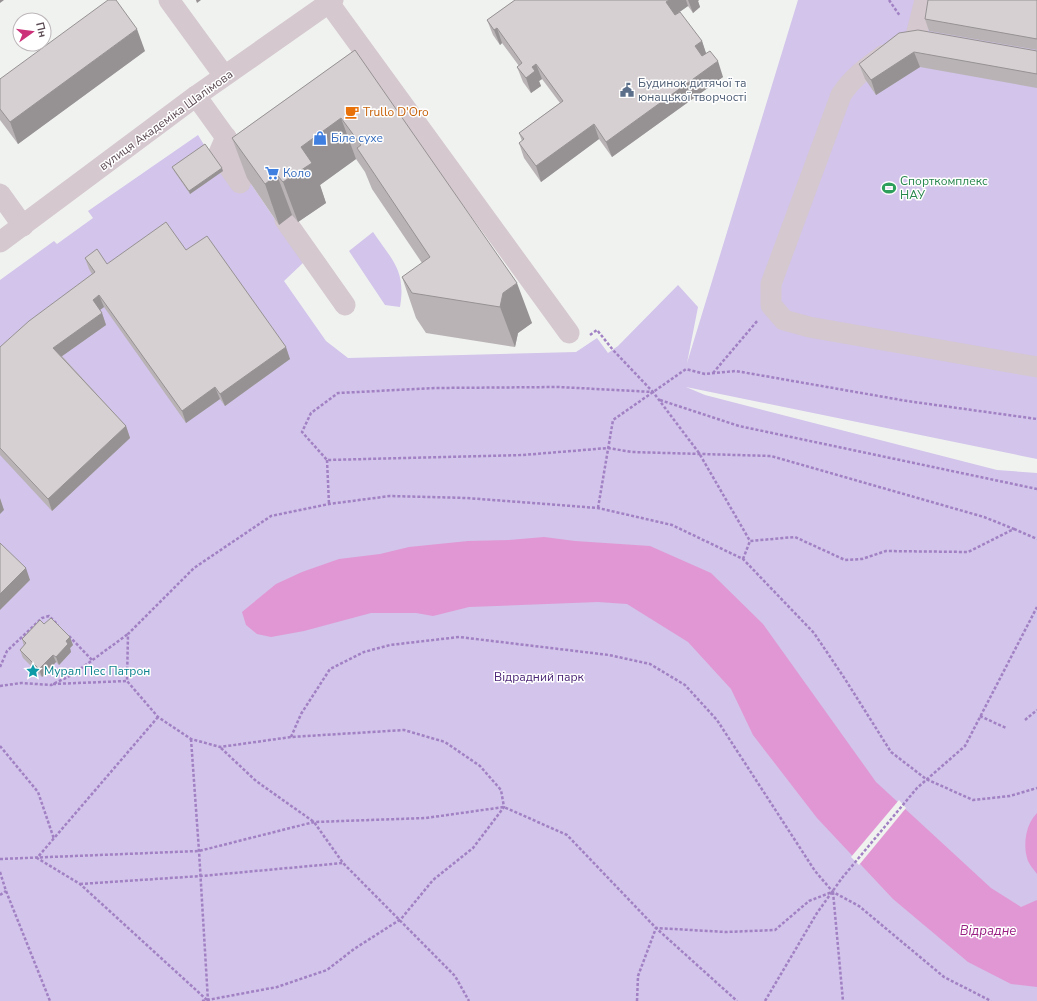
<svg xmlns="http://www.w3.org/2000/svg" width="1037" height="1001" font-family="'Nunito Sans',sans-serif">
<rect width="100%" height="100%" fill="#f0f2f0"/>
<g fill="#d2c4ea">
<path d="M798,0H1037V459L686,387L705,395L997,470L1037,473V1001H0V280L54,241L57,244L93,218L88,211L198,135L206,148L247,178L304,262L284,281L326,341L348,358L576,352L597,338L608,353L618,346L678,285L698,307L687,363Z"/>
<path d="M373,232C393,261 406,271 400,307L385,305L349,251Z"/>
</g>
<g fill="#e197d4">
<path d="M544,537L575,541L650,546L711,573L763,624L876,782L991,888L1021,907L1037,900V987L1011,984L968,962L893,899L817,818L753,735L731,689L688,642L627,604L598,602L469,607L433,616L416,613H371L304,631L271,637L257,634L246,625L242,612L276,584L302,572L339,559L380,554L409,547L468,541L509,540Z"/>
<path d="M1037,813V874C1034,870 1028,863 1027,858C1023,843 1026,824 1037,813Z"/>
</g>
<path fill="#f0f2f0" d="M899,800L906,808L859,865L851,857Z"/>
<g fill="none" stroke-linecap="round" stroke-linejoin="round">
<g stroke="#a180c3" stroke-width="2.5" stroke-dasharray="3 2" stroke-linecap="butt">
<path d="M889,0L900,16"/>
<path d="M590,335L597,330L613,350L653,392"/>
<path d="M713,373L758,320"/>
<path d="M660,400L739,426L1037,489"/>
<path d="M699,453L653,392L559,387L436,388L338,393L311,413L302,432L327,460L523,455L608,448L632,452L771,456L984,517L1014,529L968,552L886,551L862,559L845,560L795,537L750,541L699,453"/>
<path d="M327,460L329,504"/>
<path d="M598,508L613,420L686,369L705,374L736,371L907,401L1037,419"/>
<path d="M1014,529L1037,539"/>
<path d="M743,559L750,541"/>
<path d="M69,636L92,660"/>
<path d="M0,667L7,651L42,618L49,616L58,625"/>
<path d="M53,684L127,681"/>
<path d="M0,686L21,683L51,685L72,675L128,634"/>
<path d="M980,716L1006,728"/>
<path d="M158,717L37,858L80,884L207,1000"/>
<path d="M1025,720L1037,710"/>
<path d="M291,737L301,714L330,669L364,652L390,645L459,637L609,655L650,664L685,685L717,720L815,871L833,892L859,906L944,977L991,1001"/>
<path d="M191,739L199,851L208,1001"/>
<path d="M0,746L38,792L54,839"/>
<path d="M221,748L256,781L314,822L343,863L455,976L469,1001"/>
<path d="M0,859L199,851L314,822L426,818L504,807L567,835L656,928L737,1001"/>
<path d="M0,872L6,891L50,1001"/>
<path d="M80,884L201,876L343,863"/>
<path d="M833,892L843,1001"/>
<path d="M0,895L6,891"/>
<path d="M202,1001L277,987L327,970L354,949L401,919L433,880L473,848L504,807L501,790L480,766L445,742L404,730L291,737L220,747L191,739L158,717L127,681L128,634L194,568L271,516L329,504L390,496L467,498L598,508L672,525L743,559L814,633L845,679L891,752L926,779L973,800L1010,796L1037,788"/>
<path d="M637,1001L638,976L656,928L726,932L775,930L809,901L832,892"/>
<path d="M765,1001L817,913L842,878L917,788L965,746L1037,607"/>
</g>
<g stroke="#d5c8cf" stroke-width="21">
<path d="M169,0L220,70"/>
<path d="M329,3L569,333"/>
<path d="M915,40L925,0"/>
<path d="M884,55C867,67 852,78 841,95L771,284V305L784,320L809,327L1037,367"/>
<path d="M196,96L252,174"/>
<path d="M226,137L219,153L240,183"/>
<path d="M0,194L23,226"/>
<path d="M285,220L345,305"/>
<path d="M0,242L196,96L333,0"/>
</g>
</g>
<g fill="#b9b3b5">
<path d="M515,0H699L698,1L700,7L693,13L688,6L675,15L702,41L706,54L723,77L612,157L599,139L541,182L524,158L519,143L522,141L519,133L560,103L542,79L539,81L541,86L531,93L523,82L517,67L519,66L502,43L500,45L493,35L487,20Z"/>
<path d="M1037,0V50L929,31L925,19Z"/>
<path d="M899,33L1037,51V88L920,67L876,95L865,79L859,64Z"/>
<path d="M355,50L532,323L518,333L515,347L426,333L416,318L402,277L422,263L372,189L365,172L356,159L320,185L326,203L298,222L292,215L279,225L247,178L232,138Z"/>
<path d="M145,51L18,144L0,120V79Z"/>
<path d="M172,167L223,171L190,194L174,171Z"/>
<path d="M186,250L290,359L225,406L220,399L186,423L104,307L100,310L102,313L106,325L62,356L126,426L130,438L52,511L0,455V347L92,274L89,269L85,258L107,264Z"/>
<path d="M44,624L73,645L70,648L71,652L59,665L56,662L42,677L23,658L20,650L24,646L22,639Z"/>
</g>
<g fill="#969293">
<path d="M0,0H4L0,3Z"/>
<path d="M196,0H201L197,3Z"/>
<path d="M669,0H686L688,6L671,18L666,2Z"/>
<path d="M688,0H699L698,1L700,7L693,13Z"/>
<path d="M497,28L502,43L500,45L494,30Z"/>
<path d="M137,29L145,51L18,144L10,122Z"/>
<path d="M702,41L707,56L700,61L695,46Z"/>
<path d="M914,52L920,67L876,95L871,80Z"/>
<path d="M718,61L723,77L612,157L606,142Z"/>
<path d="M536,64L542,79L539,81L541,86L531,93L526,78L532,67Z"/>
<path d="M341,118L356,159L320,185L326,203L298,222L283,182L301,147Z"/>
<path d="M594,124L599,139L541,182L536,166Z"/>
<path d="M222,168L223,171L190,194L189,191Z"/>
<path d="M277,175L292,215L279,225L265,184Z"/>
<path d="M517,283L532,323L518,333L515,347L500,307L503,293Z"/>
<path d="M99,295L104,307L97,312L93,300Z"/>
<path d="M102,313L106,325L58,359L53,348Z"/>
<path d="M286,347L290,359L225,406L220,394Z"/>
<path d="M215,387L220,399L186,423L182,411Z"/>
<path d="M126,426L130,438L52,511L48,499Z"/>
<path d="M0,498L4,510L0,514Z"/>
<path d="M26,568L30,580L0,610V594Z"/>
<path d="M70,637L73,645L70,648L71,652L59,665L56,657L66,641Z"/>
<path d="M53,655L56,662L42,677L39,669Z"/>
</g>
<g fill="#d7d0d2" stroke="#969293">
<path d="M108,0H116L137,29L10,122L0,109V79Z"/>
<path d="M515,0H669L666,2L675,15L680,12L702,41L695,46L702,56L710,51L718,61L606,142L594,124L536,166L519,143L524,139L519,133L563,101L536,64L532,67L535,71L526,78L517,67L522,63L497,28L494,30L487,20Z"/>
<path d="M928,0H1037V39L925,19Z"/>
<path d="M918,30L1037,51V74L914,52L871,80L859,64L899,33Z"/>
<path d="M355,50L517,283L503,293L500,307L412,293L402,277L430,257L357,148L361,145L341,118L301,147L312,163L283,182L277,175L265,184L232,138Z"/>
<path d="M205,144L222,168L189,191L172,167Z"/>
<path d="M166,222L186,250L207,236L286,347L220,394L215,387L182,411L99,295L93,300L102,313L53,348L126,426L48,499L0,448V347L29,321L95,272L85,258L97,249L107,264Z"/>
<path d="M0,543L26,568L0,594Z"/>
<path d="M51,618L70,637L66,641L68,644L56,657L53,655L39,669L20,650L26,643L22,639L40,620L44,624Z"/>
</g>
<defs>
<symbol id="civic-bare" viewBox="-9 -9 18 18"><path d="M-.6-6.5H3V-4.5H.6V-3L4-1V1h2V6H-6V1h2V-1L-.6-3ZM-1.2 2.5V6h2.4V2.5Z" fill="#5c6f8a" stroke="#fff" stroke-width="2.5" paint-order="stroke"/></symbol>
<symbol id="cafe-bare" viewBox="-9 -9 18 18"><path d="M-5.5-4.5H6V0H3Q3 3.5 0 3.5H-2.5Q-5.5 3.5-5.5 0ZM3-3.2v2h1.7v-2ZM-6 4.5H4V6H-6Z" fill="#e8710a" stroke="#fff" stroke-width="2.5" paint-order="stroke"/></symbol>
<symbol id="shop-bare" viewBox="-9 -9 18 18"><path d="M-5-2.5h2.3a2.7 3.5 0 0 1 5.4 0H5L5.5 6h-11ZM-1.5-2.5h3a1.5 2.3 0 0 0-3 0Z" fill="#3f7fe0" stroke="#fff" stroke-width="2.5" paint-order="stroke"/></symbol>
<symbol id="supermarket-bare" viewBox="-9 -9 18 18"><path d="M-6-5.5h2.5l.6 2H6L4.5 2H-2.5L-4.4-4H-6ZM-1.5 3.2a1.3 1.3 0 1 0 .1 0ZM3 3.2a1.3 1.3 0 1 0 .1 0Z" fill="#3f7fe0" stroke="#fff" stroke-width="2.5" paint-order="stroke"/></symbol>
<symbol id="stadium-bare" viewBox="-9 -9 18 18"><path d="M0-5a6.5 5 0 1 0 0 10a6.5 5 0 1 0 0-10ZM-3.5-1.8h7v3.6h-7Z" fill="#2e9e5b" stroke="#fff" stroke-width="2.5" paint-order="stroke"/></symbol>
<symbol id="sight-bare" viewBox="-9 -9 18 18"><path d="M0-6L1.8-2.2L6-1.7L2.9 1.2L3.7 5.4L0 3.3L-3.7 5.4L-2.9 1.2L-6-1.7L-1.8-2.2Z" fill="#0f9aa8" stroke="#fff" stroke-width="2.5" paint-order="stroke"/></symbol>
</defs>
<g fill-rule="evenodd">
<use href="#civic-bare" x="617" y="80" width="20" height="20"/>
<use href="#cafe-bare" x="342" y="102" width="20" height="20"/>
<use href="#shop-bare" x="310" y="128" width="20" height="20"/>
<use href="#supermarket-bare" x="262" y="163" width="20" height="20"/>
<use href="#stadium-bare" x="879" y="178" width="20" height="20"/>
<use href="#sight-bare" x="23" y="661" width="20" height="20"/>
</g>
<g text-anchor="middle" stroke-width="3" stroke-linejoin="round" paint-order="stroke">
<g font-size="12" fill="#4e5e75" stroke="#fff" text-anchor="start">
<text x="638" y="87">Будинок дитячої та<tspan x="638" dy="14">юнацької творчості</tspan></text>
</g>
<g font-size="12" fill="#c56008" stroke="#fff" text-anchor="start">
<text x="363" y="116">Trullo D'Oro</text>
</g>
<g font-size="12" fill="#5b4a53" stroke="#fff">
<text transform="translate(166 120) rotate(-36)" y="4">вулиця Академіка Шалімова</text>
</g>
<g font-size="12" fill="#366cbe" stroke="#fff" text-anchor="start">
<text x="331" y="142">Біле сухе</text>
<text x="283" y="177">Коло</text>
</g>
<g font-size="12" fill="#27864d" stroke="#fff" text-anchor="start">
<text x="900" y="185">Спорткомплекс<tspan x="900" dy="14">НАУ</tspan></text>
</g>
<g font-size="12" fill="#0d838f" stroke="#fff" text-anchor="start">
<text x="44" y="675">Мурал Пес Патрон</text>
</g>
<g font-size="12" fill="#492374" stroke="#fff">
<text x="539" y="681">Відрадний парк</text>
</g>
<g font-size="13" font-style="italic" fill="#991f83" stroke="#fff">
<text x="988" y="935">Відрадне</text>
</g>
</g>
<g transform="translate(32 32) rotate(76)"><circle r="19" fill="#ffffff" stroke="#bdb7ba"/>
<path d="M0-3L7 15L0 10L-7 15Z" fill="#cc3078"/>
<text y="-6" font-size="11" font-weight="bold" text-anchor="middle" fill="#5b4a53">Пн</text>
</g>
</svg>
